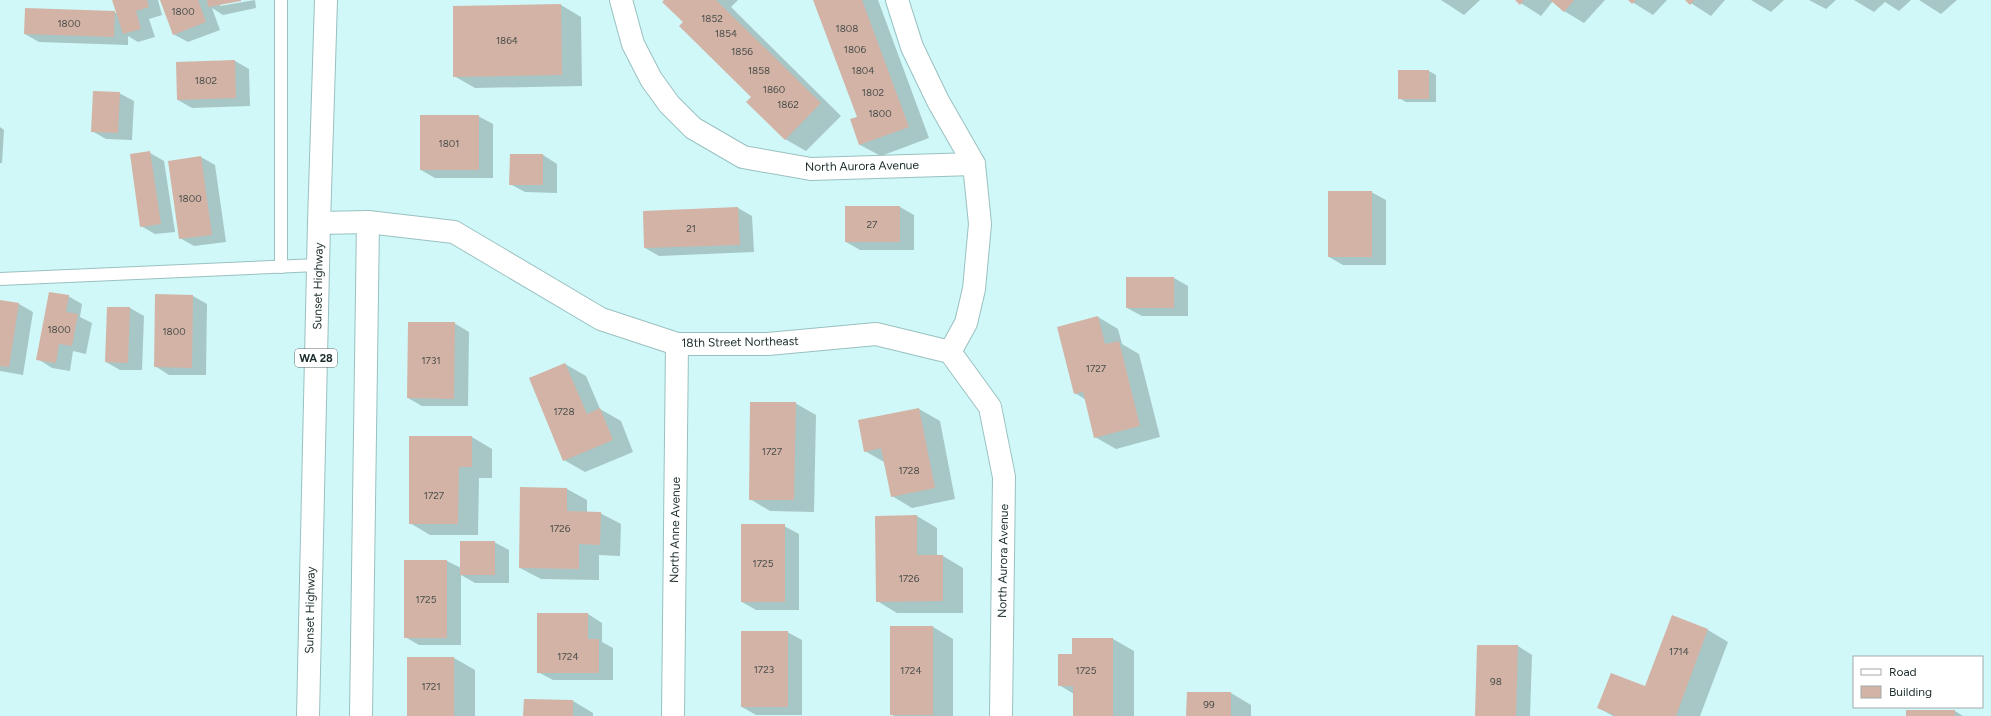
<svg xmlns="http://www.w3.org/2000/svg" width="1991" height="716" font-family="Figtree,sans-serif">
<rect width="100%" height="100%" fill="#d1f8f8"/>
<g fill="#0003">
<path d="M113,0H158L162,15L149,19L155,37L138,42L128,36V45L39,42L25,34L114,12L118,14Z"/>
<path d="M161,0H239L220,4V6L255,0L256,8L223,15L212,8L220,30L188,42L173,34Z"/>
<path d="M665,0H738L731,7L841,116L806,151L785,139L752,97Z"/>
<path d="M814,0H878L929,138L881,156L860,145L858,118Z"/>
<path d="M1441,0H1480L1464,15Z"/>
<path d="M1516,0H1605L1584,23L1564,11L1553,1L1541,16Z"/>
<path d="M1629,0H1667L1653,15Z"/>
<path d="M1686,0H1725L1711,16Z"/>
<path d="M1751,0H1784L1771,12Z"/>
<path d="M1809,0H1836L1826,9Z"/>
<path d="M1854,0H1911L1899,11L1885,2L1874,12Z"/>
<path d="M1919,0H1957L1941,14Z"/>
<path d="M561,5L581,17L582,86L475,88L454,76Z"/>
<path d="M235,61L249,69L250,106L192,108L178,100Z"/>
<path d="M1399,71H1429L1436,75V102H1406L1399,98Z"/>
<path d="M119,93L134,101L132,140L106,139L92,131Z"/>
<path d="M478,116L493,124V178H435L421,170Z"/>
<path d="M0,127L4,130L2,163H0Z"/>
<path d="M150,153L164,161L175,232L155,234L141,226Z"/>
<path d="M543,155L557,164V193L525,192L510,184Z"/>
<path d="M201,157L215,165L226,242L194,246L180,238Z"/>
<path d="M1371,192L1386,200V265H1343L1329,257Z"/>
<path d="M900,207L914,215V250H860L846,242Z"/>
<path d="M738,208L752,216L754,252L659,256L645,248Z"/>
<path d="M1174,278L1188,286V316H1142L1127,308Z"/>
<path d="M156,295L193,296L207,304L206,375H169L155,366Z"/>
<path d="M68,296L82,304L80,317L92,323L86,354L73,351L70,371L52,368L38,359Z"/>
<path d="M0,301L19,304L33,312L23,375L0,371Z"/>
<path d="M130,308L144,316L142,370H120L106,362Z"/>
<path d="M1098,317L1118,329L1122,344L1139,354L1160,437L1116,449L1095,437L1086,400L1075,393Z"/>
<path d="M454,323L469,332L468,406H422L408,398Z"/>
<path d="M565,364L586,376L600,409L621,421L633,452L585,472L564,460Z"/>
<path d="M795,403L816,415L814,512L770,511L750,499Z"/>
<path d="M919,409L940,421L955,499L912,508L892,496L884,462L865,451L859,421Z"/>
<path d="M472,437L492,449V478H479L478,535H430L410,523Z"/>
<path d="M567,489L587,500V512L600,513L621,524L620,556L599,555V580L541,579L520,568Z"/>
<path d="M917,516L937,528V556H943L963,568V613H897L877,601Z"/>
<path d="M784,526L799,534V610H756L742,602Z"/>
<path d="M494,542L509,550V583H475L461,575V645H419L405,637V561H447L461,568Z"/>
<path d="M588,614L602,623V642L613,648V680H553L538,672Z"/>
<path d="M1673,617L1708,630L1728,642L1700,716H1613L1599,708L1646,688Z"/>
<path d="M933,627L953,639V716H894L891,714Z"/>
<path d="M787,632L802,640V715H756L742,707Z"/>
<path d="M1073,639H1113L1134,651V716H1074V694L1059,685L1073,655Z"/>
<path d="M1518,646L1532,655L1530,716H1476Z"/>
<path d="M408,658H454L475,670V716H408Z"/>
<path d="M1231,693L1251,705V716H1187Z"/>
<path d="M573,701L593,713V716H524Z"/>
<path d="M1907,711H1955L1963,716H1907Z"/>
</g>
<g fill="#d3b3a6">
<path d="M112,0H147L149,7L136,11L141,29L123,34Z"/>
<path d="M160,0H198L206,22L173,35Z"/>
<path d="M207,0H241V1L208,7Z"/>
<path d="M664,0H716L821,103L785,140L746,102L751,97L679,26L683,22L662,2Z"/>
<path d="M813,0H862L909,127L859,145L850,119L857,117Z"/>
<path d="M1515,0H1524L1520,5Z"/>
<path d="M1550,0H1574L1564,12Z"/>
<path d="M1628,0H1636L1632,4Z"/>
<path d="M1685,0H1694L1690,5Z"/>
<path d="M561,4L562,75L453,77V6Z"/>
<path d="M25,8L115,11L114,37L24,34Z"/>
<path d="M235,60L236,98L177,100L176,62Z"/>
<rect x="1398" y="70" width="31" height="29"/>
<path d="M93,91L120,92L118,133L91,132Z"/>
<rect x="420" y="115" width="59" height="55"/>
<path d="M150,151L161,224L140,227L130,154Z"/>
<path d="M510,154H543V185H509Z"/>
<path d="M201,156L212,235L179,239L168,161Z"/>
<rect x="1328" y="191" width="44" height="66"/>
<rect x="845" y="206" width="55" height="36"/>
<path d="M738,207L740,245L644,248L643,211Z"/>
<rect x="1126" y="277" width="48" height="31"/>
<path d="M49,292L69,295L66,312L78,314L72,346L59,344L56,363L36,360Z"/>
<path d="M155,294L193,295L192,368L154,367Z"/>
<path d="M0,300L19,303L9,367L0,366Z"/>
<path d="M107,307H130L128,363L105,362Z"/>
<path d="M1098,316L1105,344L1119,341L1140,426L1094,438L1083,392L1074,394L1057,327Z"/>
<path d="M408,322H455L454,399L407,398Z"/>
<path d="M565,363L587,414L600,408L613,440L563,461L529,378Z"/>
<path d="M750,402H796L794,500H749Z"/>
<path d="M919,408L935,488L891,497L881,448L864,452L858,420Z"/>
<path d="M409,436H472V467H459L458,524H409Z"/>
<path d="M520,487L567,488V511L601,512L600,545L579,544V569L519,568Z"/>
<path d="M917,515V555H943V601L876,602L875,516Z"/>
<rect x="741" y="524" width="44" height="78"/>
<rect x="460" y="541" width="35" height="34"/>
<rect x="404" y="560" width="43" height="78"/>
<path d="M537,613H588V639H599V673H537Z"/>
<path d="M1672,615L1708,629L1676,716H1614V715L1597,708L1611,673L1645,686Z"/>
<rect x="890" y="626" width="43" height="89"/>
<rect x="741" y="631" width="47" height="76"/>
<path d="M1072,638H1113V716H1073V686H1058V654H1072Z"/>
<path d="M1477,645H1518L1516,716H1475Z"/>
<rect x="407" y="657" width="47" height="59"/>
<path d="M1187,692H1231V716H1186Z"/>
<path d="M524,699L573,700V716H523Z"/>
<rect x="1906" y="710" width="49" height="6"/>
</g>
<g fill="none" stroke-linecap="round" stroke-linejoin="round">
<defs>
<g id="service">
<path d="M281,0V267"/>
<path d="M0,279L318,265"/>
</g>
<g id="minor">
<path d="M621,0L633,44L651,79L669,104L693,128L743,157L811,169L974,164"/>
<path d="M897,0L912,47L938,101L974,164L980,224L974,289L966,323L950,352"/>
<path d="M319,223L368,222L454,232L601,319L677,344H768L876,334L950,352L990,407L1004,477L1001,716"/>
<path d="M361,716L368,222"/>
<path d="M673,716L677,344"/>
</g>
<path id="trunk" d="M308,716L319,223L326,0"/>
</defs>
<use href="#service" stroke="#9ac0c0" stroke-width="14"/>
<use href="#minor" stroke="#9ac0c0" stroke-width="24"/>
<use href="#trunk" stroke="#9ac0c0" stroke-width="24"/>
<use href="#service" stroke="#fff" stroke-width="12"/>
<use href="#minor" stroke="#fff" stroke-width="22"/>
<use href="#trunk" stroke="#fff" stroke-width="22"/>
</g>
<g text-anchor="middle" stroke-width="3" stroke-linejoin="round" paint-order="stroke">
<g font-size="10" fill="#494d4a">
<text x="183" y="15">1800</text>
<text x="712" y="22">1852</text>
<text x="69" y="27">1800</text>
<text x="847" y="32">1808</text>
<text x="726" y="37">1854</text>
<text x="507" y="44">1864</text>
<text x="855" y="53">1806</text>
<text x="742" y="55">1856</text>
<text x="759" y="74">1858</text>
<text x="863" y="74">1804</text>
<text x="206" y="84">1802</text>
<text x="774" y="93">1860</text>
<text x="873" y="96">1802</text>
<text x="788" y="108">1862</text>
<text x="880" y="117">1800</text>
<text x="449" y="147">1801</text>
<text x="190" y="202">1800</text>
<text x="872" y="228">27</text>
<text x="691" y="232">21</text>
<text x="59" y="333">1800</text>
<text x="174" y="335">1800</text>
<text x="431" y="364">1731</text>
<text x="1096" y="372">1727</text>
<text x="564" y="415">1728</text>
<text x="772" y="455">1727</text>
<text x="909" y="474">1728</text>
<text x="434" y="499">1727</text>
<text x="560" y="532">1726</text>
<text x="763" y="567">1725</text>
<text x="909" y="582">1726</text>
<text x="426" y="603">1725</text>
<text x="1679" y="655">1714</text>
<text x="568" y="660">1724</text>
<text x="764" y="673">1723</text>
<text x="911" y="674">1724</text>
<text x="1086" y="674">1725</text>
<text x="1496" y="685">98</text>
<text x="431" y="690">1721</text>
<text x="1209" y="708">99</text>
</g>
<rect fill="#fff" stroke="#5f6b6b" stroke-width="1" x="295" y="349" width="42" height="18" rx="3"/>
<g font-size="11" font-weight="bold" fill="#1b2b2b">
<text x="316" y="362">WA 28</text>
</g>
<g font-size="12" fill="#1b2b2b" stroke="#fff">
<text transform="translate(862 166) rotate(-1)" y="4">North Aurora Avenue</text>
<text transform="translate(318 286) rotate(-89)" y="4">Sunset Highway</text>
<text transform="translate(740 342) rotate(-1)" y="4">18th Street Northeast</text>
<text transform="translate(675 530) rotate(-89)" y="4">North Anne Avenue</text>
<text transform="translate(1003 561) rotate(-89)" y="4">North Aurora Avenue</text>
<text transform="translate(310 610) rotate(-89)" y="4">Sunset Highway</text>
</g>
</g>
<rect x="1853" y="656" width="130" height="52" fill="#ffffff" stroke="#a4aaaa"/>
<rect x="1861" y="669" width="20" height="6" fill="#ffffff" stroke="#a4aaaa"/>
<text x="1889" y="676" font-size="12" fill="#1b2b2b">Road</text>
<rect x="1861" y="686" width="20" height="12" fill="#d3b3a6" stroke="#a4aaaa"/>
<text x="1889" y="696" font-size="12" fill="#1b2b2b">Building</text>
</svg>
